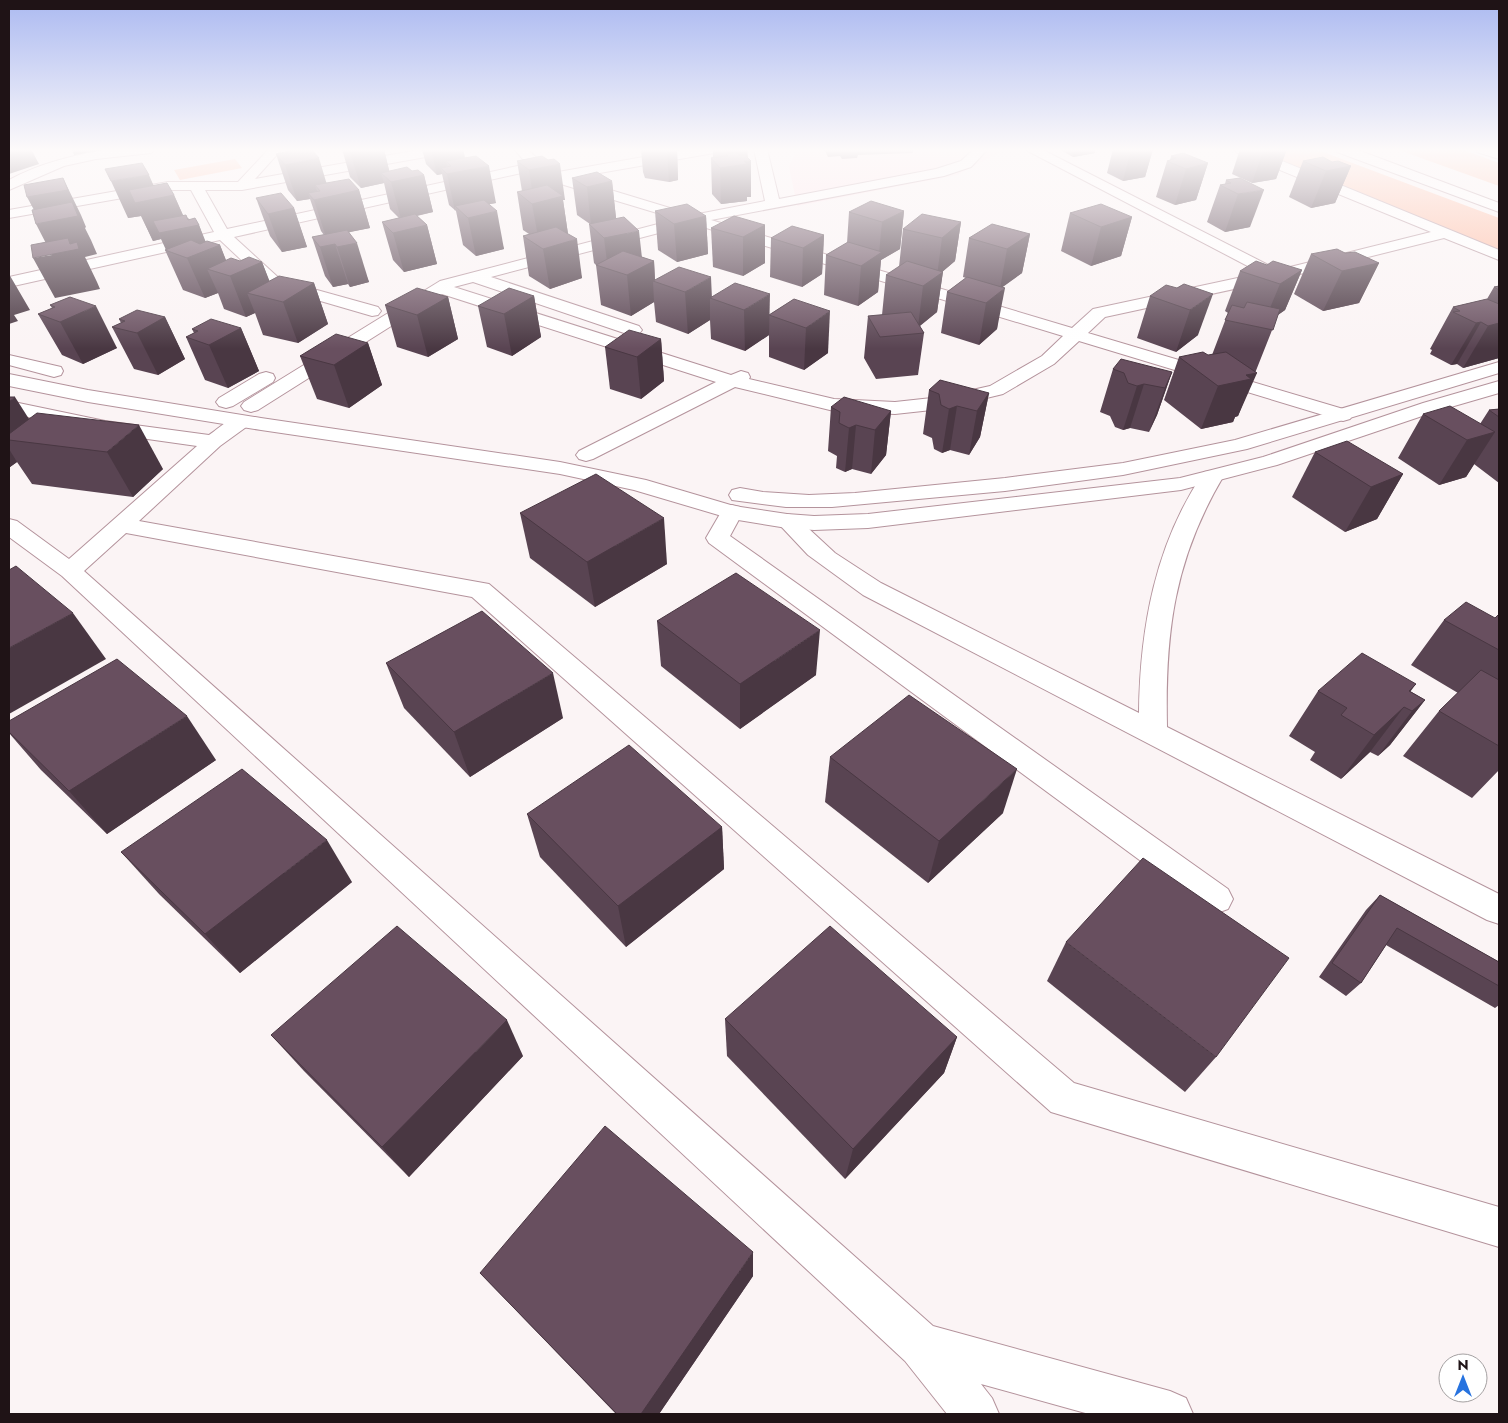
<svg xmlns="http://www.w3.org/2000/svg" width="1508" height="1423" font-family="Jost,sans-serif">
<rect width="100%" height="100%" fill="#fbf4f5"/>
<path fill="#ffe4ea" d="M798,149H1006L957,175L797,206L789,166Z"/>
<g fill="#febaa1">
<path d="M1249,149H1315L1499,218V251Z"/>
<path d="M1396,149H1461L1499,163V186Z"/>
<path d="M235,159L242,168L180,180L174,170Z"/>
</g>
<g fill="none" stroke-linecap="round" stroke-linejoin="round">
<defs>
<g id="minor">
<path d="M110,149H157L151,153L96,159L64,166L9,190V180C40,163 74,155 110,149Z"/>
<path d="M269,149H282L255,179L424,149H454L448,153L242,190H205L227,229L527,164L514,149H527L541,162L558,172L689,149H720L714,153L571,178L693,215L765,201L754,149H767L779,199L936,169L961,161L974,149H988L971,167L944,176L711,220L1072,328L1093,309L1261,273L1024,149H1041L1278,270L1431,232L1236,152L1235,149H1253L1499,250V260L1444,238L1276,280L1105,317L1088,333L1350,411L1353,415L1350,419L1343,421L1079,341L1054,364L1003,394L941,409L895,414L834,411L735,387L593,459L586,461L579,459L576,455L579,451L716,382L442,294L258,410L251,412L244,410L241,406L244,402L440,281L677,219L564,185L535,170L234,237L281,280L378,307L381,311L378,315L372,316L269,286L220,240L9,287V277L214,232L191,190H168L9,218V210L168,182H238ZM693,224L1063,336L1042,356L990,386L941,397L895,402L834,399L749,379L750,377L748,373L741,371L731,375L454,287L473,282L627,334L633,335L639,334L642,330L639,326L491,277Z"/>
<path d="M1476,149L1499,151V159L1477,152Z"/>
<path d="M266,372L273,374L275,378L273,382L233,406L226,408L219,406L216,402L219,398L259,374Z"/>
<path d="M9,401L105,421L209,435C221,427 233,413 249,417L252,421L249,425L220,446L139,521L489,584L1074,1083L1499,1207V1247L1051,1112L472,597L126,533L84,571L933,1326L1170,1391L1186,1398L1193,1414H1089L981,1384L992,1398L999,1414H947L905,1361L62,576L9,537V519L17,521L69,559L197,446L105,433L9,413Z"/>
<path d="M1212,471L1220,472L1223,477C1174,560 1165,633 1167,727L1499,894V924L1487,920L863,595L808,555L776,521L779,516L787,514L795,516L835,553L881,583L1139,713C1140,628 1155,544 1204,472Z"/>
<path d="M732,505L740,507L743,512L730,536L1228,889L1233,899L1228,909L1217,913L1206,909L709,543L706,538L724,507Z"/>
</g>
<g id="tertiary">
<path d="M9,355L61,367L63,371L61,375L54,377L9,365Z"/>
<path d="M1499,362V373L1247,449L1123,475L1005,491L832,507H786L732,500L729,495L732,490L740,488L763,492L809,495L855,493L1005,478L1123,463L1235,440Z"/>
<path d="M9,374L88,390L261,418L560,462L646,480L734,506L787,514L814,516L868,514L1180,478L1263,457L1423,403L1499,381V393L1437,411L1277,465L1181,490L868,528L814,530L787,528L732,519L634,490L560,474L261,430L88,402L9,386Z"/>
</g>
<path id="trunk" d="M1336,149H1355L1499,203V212L1337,152Z"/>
</defs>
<use href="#minor" stroke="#b4939c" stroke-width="2"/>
<use href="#tertiary" stroke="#b4939c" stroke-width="2"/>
<use href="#trunk" stroke="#b4939c" stroke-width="2"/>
<use href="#minor" fill="#fff" fill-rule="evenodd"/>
<use href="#tertiary" fill="#fff" fill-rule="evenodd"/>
<use href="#trunk" fill="#fff" fill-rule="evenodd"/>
</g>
<g fill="#594452">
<path d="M342,149H384L389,171H412L424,175L433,212L417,216L427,225L437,264L404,272L393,260L382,222L399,218L390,209L384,183L361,188L350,177Z"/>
<path d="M422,149H463L465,158L496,203L489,204L504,249L476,256L463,245L456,211L449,205L442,174L437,175L426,164Z"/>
<path d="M641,149H677L678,180L669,182L645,178L643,172Z"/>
<path d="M713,149H747L751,197H747V201L721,204L712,194L711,158L713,157Z"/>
<path d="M824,149H913V153L858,155L857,158L842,159L840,156L828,157Z"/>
<path d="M1059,149H1095V153L1073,157Z"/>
<path d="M1113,149H1153L1145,177L1123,181L1107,173Z"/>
<path d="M1240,149H1287L1276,179L1252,183L1232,174Z"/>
<path d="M276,154L327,183L359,190L370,228L349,232L369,282L350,287L348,284L333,287L325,276L312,237L324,235L321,231L310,199L297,201L288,190Z"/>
<path d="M542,156L565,200H563L568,234L582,278L550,289L529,276L523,236L529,234L523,230L517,192L522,191L517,161Z"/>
<path d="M1171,156L1208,163L1196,200L1175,205L1156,197L1167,161L1170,160Z"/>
<path d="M1303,161L1332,162L1351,166L1335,203L1311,208L1289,197Z"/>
<path d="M142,163L153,185L174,195L183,215L199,225L205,242L220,245L226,261L262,262L269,281L314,283L328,324L298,343L263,335L255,313L246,317L224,309L218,293L205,298L183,290L165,250H166L161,239L153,241L141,216L128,218Z"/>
<path d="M572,178L612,181L616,218L642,257L654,261L655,280L712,297L769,315L794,299L828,353L804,370L769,357V335L745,351L711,339L710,320L688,334L656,322L654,302L631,316L601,305L596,265L594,263L589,224H590L577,215Z"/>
<path d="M1240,178L1250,227L1225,232L1207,222L1220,185L1225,184L1226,180Z"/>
<path d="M256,198L294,208L307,247L282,252L270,236Z"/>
<path d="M655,211L706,216L708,254L677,262L658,250Z"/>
<path d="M904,211L900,249L881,260L878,292L858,306L824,295L826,255L847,243L849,212Z"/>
<path d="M1070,213L1132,217L1121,256L1091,266L1061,251Z"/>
<path d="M961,222L955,261L943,271L937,312L920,326L924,333L918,375L876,379L864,358L868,316L882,315L886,275L899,267L903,229Z"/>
<path d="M765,225V263L743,276L713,267L711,228Z"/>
<path d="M1030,234L1022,273L1002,287L997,329L979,345L941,333L947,292L966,278L963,277L969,238Z"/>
<path d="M824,235L822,274L802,287L770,277L771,238Z"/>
<path d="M1311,254L1379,263L1359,303L1323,311L1294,294Z"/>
<path d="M1267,265L1302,270L1285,310L1278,315L1238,416L1235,417L1233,422L1201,429L1164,400L1179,357L1212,355L1228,313L1225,311L1240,271Z"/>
<path d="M1184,284L1198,335L1176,352L1137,338L1150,296L1177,288Z"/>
<path d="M1499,286V358L1463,368L1457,364L1451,365L1430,354L1432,350L1430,349L1453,307L1487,299L1494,287Z"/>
<path d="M534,296L541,337L512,356L487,347L478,306Z"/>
<path d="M70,297L117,348L83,364L62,355L38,314L52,308L50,305Z"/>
<path d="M448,297L458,339L428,357L397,347L385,305Z"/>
<path d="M165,317L185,359L158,375L134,369L112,327L121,323L119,319Z"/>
<path d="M241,328L259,371L228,388L205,380L186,337L194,333L192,329Z"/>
<path d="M661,339L664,381L641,399L610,389L605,347Z"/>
<path d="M368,343L382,385L349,408L317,399L300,356Z"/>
<path d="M1113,369L1172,372L1157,415L1149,432L1130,428L1123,430L1115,427L1110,416L1100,412Z"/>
<path d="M929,390L989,393L980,437L969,455L950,450L942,453L934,449L932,438L923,434Z"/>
<path d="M9,397L29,419L163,469L133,497L32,484L17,462L10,467H9Z"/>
<path d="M831,407L891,411L886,455L871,474L852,469L845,472L836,468L837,456L828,451Z"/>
<path d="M1499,409V483L1474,464L1466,477L1439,485L1398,458L1423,414L1480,424L1489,410Z"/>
<path d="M1315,452L1403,474L1377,519L1345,532L1292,497Z"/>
<path d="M520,513L667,564L595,607L530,558Z"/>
<path d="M1499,614V770L1472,798L1403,756L1439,711L1458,693L1411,665L1444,620L1495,618Z"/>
<path d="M657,621L816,675L740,729L661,666Z"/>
<path d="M386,663L563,718L470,777L404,708Z"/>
<path d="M1318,691H1410L1425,700L1390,745L1378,756L1370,752L1341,779L1310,760L1315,752L1289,736Z"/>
<path d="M9,721L216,760L107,834L41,770L9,733Z"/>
<path d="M830,757L1003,813L928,883L825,802Z"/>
<path d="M527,814L722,827L724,869L626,947L540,857Z"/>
<path d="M121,852L352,882L240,973L159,894Z"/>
<path d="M1380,895L1499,962V1005L1495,1008L1386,945L1361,983L1346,996L1319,977L1366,910Z"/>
<path d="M1066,942L1216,1057L1185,1092L1047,981Z"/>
<path d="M725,1019L957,1037L944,1073L845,1179L727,1056Z"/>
<path d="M271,1035L523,1056L409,1177L304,1071Z"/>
<path d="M480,1273L753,1276L659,1414H616Z"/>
</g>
<g fill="#493742">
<path d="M9,149H31L39,164L9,174Z"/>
<path d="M72,149H108L74,155Z"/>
<path d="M365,149H384L392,182L381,173L384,183L361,188L350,152Z"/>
<path d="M431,149H463L467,169L451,166L446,161L448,173L441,168L442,174L437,175Z"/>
<path d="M667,149H677L678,180L669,182Z"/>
<path d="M727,149H747L748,161H751V197H747V201L721,204L720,168L728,167Z"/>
<path d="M1074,149H1095V153L1073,157Z"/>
<path d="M1131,149H1153L1145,177L1123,181Z"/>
<path d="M1264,149H1287L1276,179L1252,183Z"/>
<path d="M319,158L330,195L320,191L315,185L319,197L308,193L310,199L297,201L285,165Z"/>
<path d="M1208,163L1196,200L1175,205L1186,169Z"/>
<path d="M560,164L565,200H563L568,234L539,242L532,204L534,203L529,170Z"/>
<path d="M489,166L496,203L459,210L455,206V211L447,174Z"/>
<path d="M1351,166L1335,203L1311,208L1326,171Z"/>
<path d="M149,175L159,198L174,195L188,227L199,225L209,250L220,245L232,275L262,262L277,300L247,293L255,313L246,317L230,276L207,269L218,293L205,298L187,258L167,251L153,221L161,239L153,241L129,190L141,216L128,218L111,181Z"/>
<path d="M424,175L433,212L401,219L391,182Z"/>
<path d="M63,178L81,215L86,227L85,228L91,240L97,254L85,257L97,282L100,289L55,298L33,258L52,255L36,224L41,223L27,197Z"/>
<path d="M612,181L616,218L591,225L587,187Z"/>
<path d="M359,190L370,228L326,237L314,200Z"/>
<path d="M1264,190L1250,227L1225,232L1238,194Z"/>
<path d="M294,208L307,247L282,252L268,214Z"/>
<path d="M497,211L504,249L476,256L468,218Z"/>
<path d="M904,211L900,249L881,260L878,292L858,306L861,266L879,254L882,222Z"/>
<path d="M706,216L708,254L677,262L674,224Z"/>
<path d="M1132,217L1121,256L1091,266L1101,227Z"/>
<path d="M961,222L955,261L941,273L943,272L937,312L918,327L923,286L937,276L942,238Z"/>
<path d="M427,225L437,264L404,272L393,233Z"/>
<path d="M765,225V263L743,276V237Z"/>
<path d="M639,231L643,267L654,261L655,282L653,281L654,302L631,316L627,275L608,269L604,238Z"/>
<path d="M1030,234L1022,273L1000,289L1007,249Z"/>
<path d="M824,235L822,274L802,287L803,248Z"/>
<path d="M577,239L582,278L550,289L543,249Z"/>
<path d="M357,243L369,282L350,287L337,247Z"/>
<path d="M335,244L348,284L333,287L320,247Z"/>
<path d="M1379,263L1359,303L1323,311L1342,271Z"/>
<path d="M1302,270L1285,310L1263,325L1280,284Z"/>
<path d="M9,274L30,310L14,315L18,321L9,324Z"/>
<path d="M711,277L712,299L710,298V320L688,334L685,292Z"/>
<path d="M314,283L328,324L298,343L283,302Z"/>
<path d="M1005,288L997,329L979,345L986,303Z"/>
<path d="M770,294L769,335L745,351L744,310Z"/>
<path d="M1213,294L1198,335L1176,352L1190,310Z"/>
<path d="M534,296L541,337L512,356L504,314Z"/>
<path d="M448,297L458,339L428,357L417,315Z"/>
<path d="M96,306L117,348L83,364L60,322Z"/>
<path d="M830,311L828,353L804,370L806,328Z"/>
<path d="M165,317L185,359L158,375L137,333Z"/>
<path d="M1481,322L1457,364L1451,365L1476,323Z"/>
<path d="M1499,323V358L1463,368L1488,326Z"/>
<path d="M241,328L259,371L228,388L209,345Z"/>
<path d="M661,339L664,381L641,399L637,357Z"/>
<path d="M368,343L382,385L349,408L334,365Z"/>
<path d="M1172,372L1157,415L1149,432L1165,388Z"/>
<path d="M1257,373L1238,416L1235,417L1233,422L1201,429L1218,386L1246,375Z"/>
<path d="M1144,384L1130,428L1123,430L1137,386Z"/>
<path d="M989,393L980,437L969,455L977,411Z"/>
<path d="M15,397L43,441L9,440V402Z"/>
<path d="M957,406L950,450L942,453L949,409Z"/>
<path d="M891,411L886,455L871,474L875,430Z"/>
<path d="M139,425L163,469L133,497L107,452Z"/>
<path d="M856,425L852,469L845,472L849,428Z"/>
<path d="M1495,432L1466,477L1439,485L1467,440Z"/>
<path d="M9,449L17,462L10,467L9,466Z"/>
<path d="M1403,474L1377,519L1345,532L1371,487Z"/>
<path d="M664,518L667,564L595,607L587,562Z"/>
<path d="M73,613L106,659L9,714V648Z"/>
<path d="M820,630L816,675L740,729V684Z"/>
<path d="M553,673L563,718L470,777L454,732Z"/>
<path d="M1416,684L1387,723L1404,707L1370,752L1341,779L1374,735L1409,691Z"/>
<path d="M1425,700L1390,745L1378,756L1412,711Z"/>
<path d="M187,716L216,760L107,834L69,791Z"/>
<path d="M1017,769L1003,813L928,883L939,841Z"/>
<path d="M722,827L724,869L626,947L618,906Z"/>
<path d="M327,840L352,882L240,973L205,934Z"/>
<path d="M507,1020L523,1056L409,1177L382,1147Z"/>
<path d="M957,1037L944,1073L845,1179L853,1149Z"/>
<path d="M753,1252V1276L659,1414H641Z"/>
</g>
<g fill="#684f5f" stroke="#493742">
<path d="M299,149H311L319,158L285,165L276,154Z"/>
<path d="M348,149H365L350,152Z"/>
<path d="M736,152L739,155H745L751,161H744L747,164L720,168L711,158L728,156L726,154Z"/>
<path d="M1183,153L1208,163L1186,169L1167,161L1176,158L1171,156Z"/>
<path d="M476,156L489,166L447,174L441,168L451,166L446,161Z"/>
<path d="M542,156L548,160L554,159L560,164L529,170L517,161Z"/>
<path d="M1323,157L1332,162L1338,161L1351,166L1326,171L1303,161Z"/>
<path d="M142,163L149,175L111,181L105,169Z"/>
<path d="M407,167L412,171L418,170L424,175L391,182L381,173Z"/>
<path d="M597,172L612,181L587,187L572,178Z"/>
<path d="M63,178L68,190L27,197L24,185Z"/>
<path d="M1240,178L1264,190L1238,194L1220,185L1231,183L1226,180Z"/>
<path d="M349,179L359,190L314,200L308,193L320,191L315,185Z"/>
<path d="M167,183L174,195L135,203L129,190Z"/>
<path d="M547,185L563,196L532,204L517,192Z"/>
<path d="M281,193L294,208L268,214L256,198Z"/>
<path d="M484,200L497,211L468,218L455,206Z"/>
<path d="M871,201L904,211L882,222L849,212Z"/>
<path d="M72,202L78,216L36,224L32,210Z"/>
<path d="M687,204L706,216L674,224L655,211Z"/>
<path d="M1101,204L1132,217L1101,227L1070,213Z"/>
<path d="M415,214L427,225L393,233L382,222Z"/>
<path d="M922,214L961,222L942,238L903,229Z"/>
<path d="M186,215L188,220L195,218L199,225L159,233L153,221Z"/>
<path d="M734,216L765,225L743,237L711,228Z"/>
<path d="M624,217L639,231L604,238L589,224Z"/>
<path d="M992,224L1030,234L1007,249L969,238Z"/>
<path d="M792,226L824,235L803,248L771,238Z"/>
<path d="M556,227L577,239L543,249L523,236Z"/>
<path d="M347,230L357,243L337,247L335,244L320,247L312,237Z"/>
<path d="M68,238L70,244L77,242L79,249L33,258L31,245Z"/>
<path d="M191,240L200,244L207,241L220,245L187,258L165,250Z"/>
<path d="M848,242L882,252L861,266L826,255Z"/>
<path d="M1337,249L1345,253L1355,252L1379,263L1342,271L1311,254Z"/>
<path d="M623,251L654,261L627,275L596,265Z"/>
<path d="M249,257L262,262L230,276L207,269L231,258L240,261Z"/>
<path d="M907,261L943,272L923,286L886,275Z"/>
<path d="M1256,261L1267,265L1273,261L1302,270L1280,284L1240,271Z"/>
<path d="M679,267L711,277L685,292L653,281Z"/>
<path d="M279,276L314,283L283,302L247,293Z"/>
<path d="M967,277L1005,288L986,303L947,292Z"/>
<path d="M735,283L770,294L744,310L710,298Z"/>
<path d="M1184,284L1213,294L1190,310L1150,296L1166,285L1177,288Z"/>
<path d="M1499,286V290L1494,287Z"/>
<path d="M417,288L448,297L417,315L385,305Z"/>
<path d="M509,288L534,296L504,314L478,306Z"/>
<path d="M70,297L96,306L60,322L38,314L55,307L50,305Z"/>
<path d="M794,299L830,311L806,328L769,315Z"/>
<path d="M1487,299L1499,304V323L1488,326L1481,322L1476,323L1453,312L1460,311L1453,307Z"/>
<path d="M1247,302L1280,309L1273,330L1225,320L1232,305L1244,308Z"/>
<path d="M137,310L165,317L137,333L112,327L125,321L119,319Z"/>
<path d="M911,312L924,333L880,337L868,316Z"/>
<path d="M211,319L241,328L209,345L186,337L198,331L192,329Z"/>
<path d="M629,330L661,339L637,357L605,347Z"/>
<path d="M336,334L368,343L334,365L300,356Z"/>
<path d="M1203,352L1208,355L1226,352L1257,373L1246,375L1251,379L1218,386L1179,357Z"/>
<path d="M1121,359L1172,372L1165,388L1144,384L1137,386L1128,383L1124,373L1113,369Z"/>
<path d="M940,380L989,393L977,411L957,406L949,409L941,405L939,394L929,390Z"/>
<path d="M9,397H15L9,402Z"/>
<path d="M844,397L891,411L875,430L856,425L849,428L839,423L840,412L831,407Z"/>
<path d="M1450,406L1495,432L1467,440L1423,414Z"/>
<path d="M1499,409V417L1489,410Z"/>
<path d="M37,413L139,425L107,452L9,440V434Z"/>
<path d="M1347,441L1403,474L1371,487L1315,452Z"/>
<path d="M596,474L664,518L587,562L520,513Z"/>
<path d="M16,566L73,613L9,648V570Z"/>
<path d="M736,573L820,630L740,684L657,621Z"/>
<path d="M1466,602L1495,618L1499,614V650L1444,620Z"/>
<path d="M482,611L553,673L454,732L386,663Z"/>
<path d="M1362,653L1416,684L1409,691L1425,700L1412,711L1404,707L1374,735L1341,715L1347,708L1318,691Z"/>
<path d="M117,659L187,716L69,791L9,732V721Z"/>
<path d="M1481,670L1499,680V746L1439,711Z"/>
<path d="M909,695L1017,769L939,841L830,757Z"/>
<path d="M629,745L722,827L618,906L527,814Z"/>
<path d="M242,769L327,840L205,934L121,852Z"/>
<path d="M1143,858L1289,958L1216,1057L1066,942Z"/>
<path d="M1380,895L1499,962V986L1397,928L1361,983L1332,963Z"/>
<path d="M397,926L507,1020L382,1147L271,1035Z"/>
<path d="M830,926L957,1037L853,1149L725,1019Z"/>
<path d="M605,1126L753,1252L641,1414H617L480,1273Z"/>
</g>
<linearGradient id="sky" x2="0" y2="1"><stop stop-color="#acbaf1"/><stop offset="0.43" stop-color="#fdfafa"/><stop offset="1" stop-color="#fdfafa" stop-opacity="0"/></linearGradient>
<rect width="1508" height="349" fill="url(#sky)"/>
<rect width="1508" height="1423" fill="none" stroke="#1f1316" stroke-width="20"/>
<g transform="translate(1463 1378)"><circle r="24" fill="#ffffff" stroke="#a5a1a2"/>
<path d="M0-4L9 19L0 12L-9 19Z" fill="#2773df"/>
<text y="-8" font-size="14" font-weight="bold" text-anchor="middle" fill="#1f1316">N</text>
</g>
</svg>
